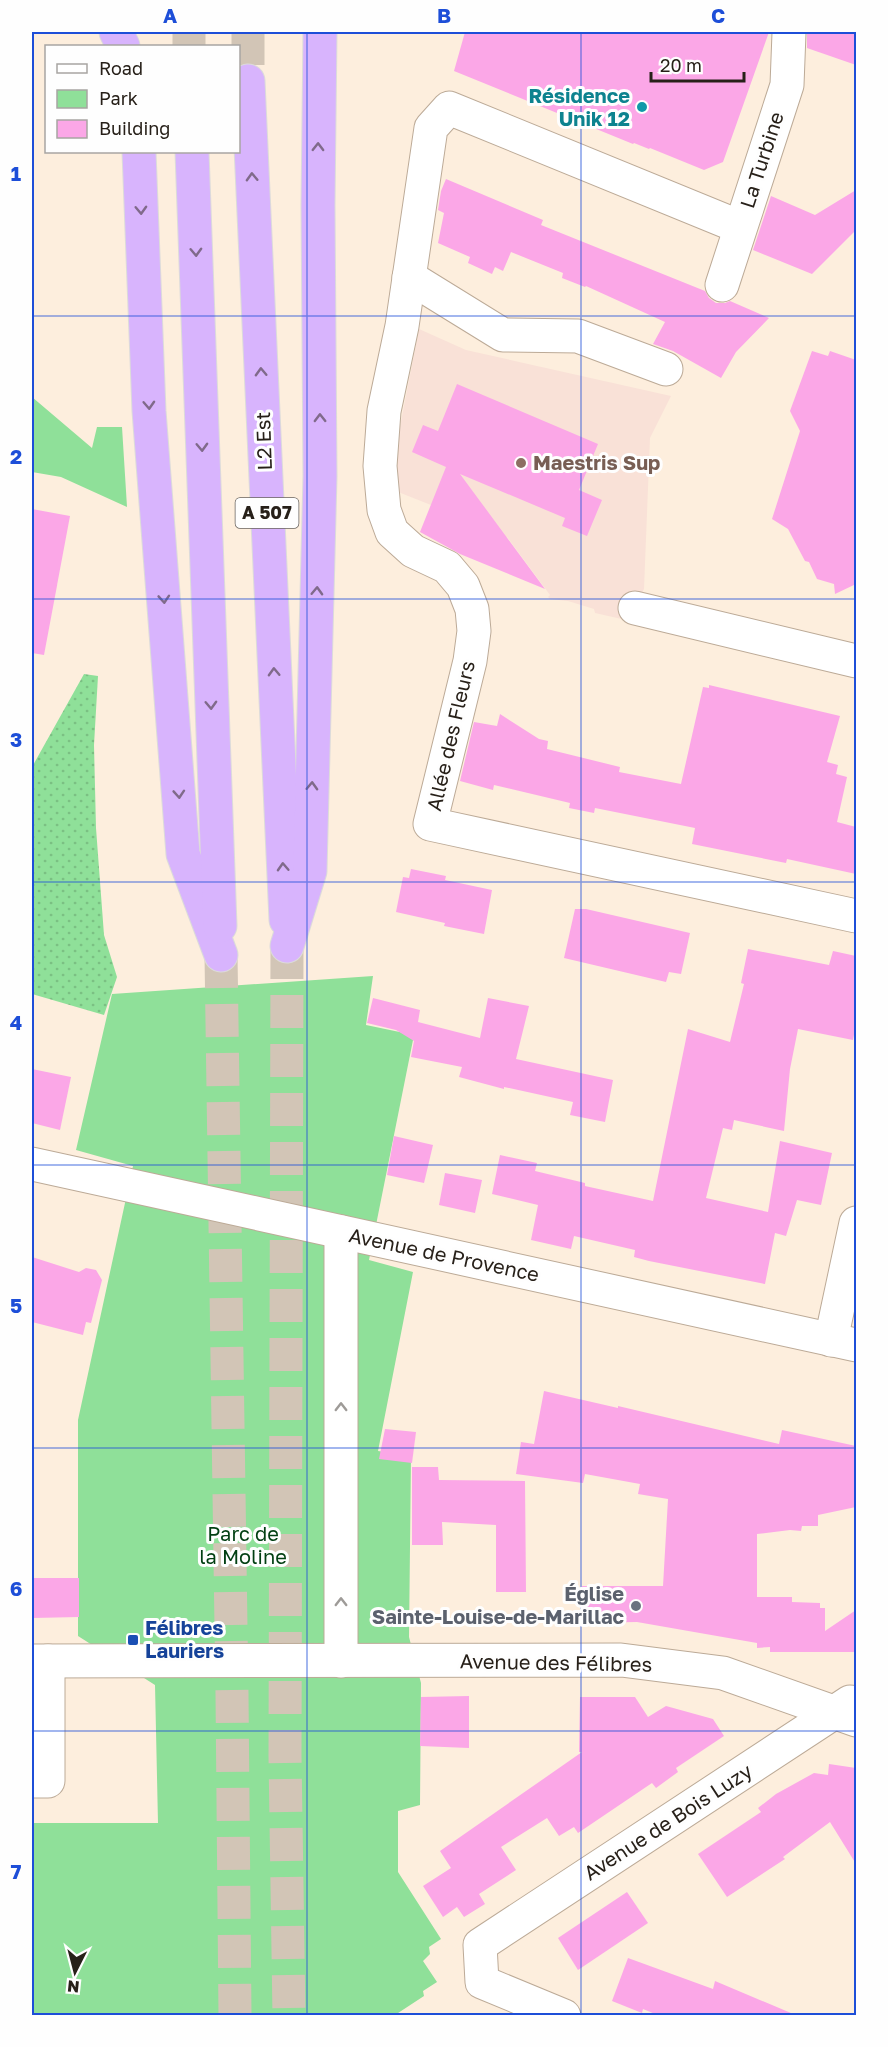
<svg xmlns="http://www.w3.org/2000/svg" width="888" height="2047" font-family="'Golos Text',sans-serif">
<defs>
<pattern id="grass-dots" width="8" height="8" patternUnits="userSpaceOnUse" patternTransform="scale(1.5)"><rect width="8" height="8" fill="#8fe099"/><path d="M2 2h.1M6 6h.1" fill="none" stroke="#7bc083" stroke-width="1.8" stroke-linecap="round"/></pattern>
</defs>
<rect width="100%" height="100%" fill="#fdeedd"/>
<path fill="#f9e1d7" d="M419,329L466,350L671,396L650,438L644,589L626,620L595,613L594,609L568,601L550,599L548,597L550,595L507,537L495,545L479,524L388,488Z"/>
<path fill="url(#grass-dots)" d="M84,674L98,676L94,745L96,828L104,935L117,977L104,1015L32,994V767Z"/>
<g fill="#8fe099">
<path d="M32,397L92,448L97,427H122L127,507L61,477L32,472Z"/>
<path d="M373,976L366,1025L414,1035L369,1260L413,1272L378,1451L411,1456L409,1637L421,1683L420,1805L398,1811V1872L441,1939L429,1947L430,1954L423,1961L437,1982L423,1991L424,1996L395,2015L32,2016V1823H158L155,1685L78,1636V1420L133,1166L76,1150L112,994Z"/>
</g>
<g fill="#fba7e7">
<path d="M465,32H769L723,162L704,170L650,148L649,149L634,143L633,144L454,71Z"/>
<path d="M807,32H856V65L807,48Z"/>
<path d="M446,179L543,220L541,225L705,291L709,298L716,303H725L730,301L769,318L736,352L721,378L673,351L653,344L665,322L586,286L585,287L562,278L563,273L511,252L503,271L495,267L492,274L468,263L470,257L438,243L444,213L438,210L441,191Z"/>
<path d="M856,190V230L812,274L753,250L771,196L815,215Z"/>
<path d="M812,351L828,356L830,351L856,360V584L835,594L834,584L817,579L809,562L805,561L788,529L772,519L800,431L790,411Z"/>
<path d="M457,384L598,444L579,490L602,500L587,536L562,526L565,518L460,474L545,589L460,554L420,532L446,467L412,452L423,425L438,431Z"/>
<path d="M32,509L70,516L44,655L32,653Z"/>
<path d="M709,685L840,716L827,762L838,765L836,774L847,777L837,822L856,827V874L787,859L786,863L692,844L695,828L595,808L594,813L569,808L570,803L494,785L493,790L460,781L474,722L497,726L500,714L539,739L548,741L547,749L620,767L619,772L681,784L703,687L709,688Z"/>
<path d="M411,869L446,876L445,880L492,890L484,934L444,926L445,923L396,912L403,877L409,878Z"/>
<path d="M575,909H586L690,933L681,974L669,972L666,982L564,958Z"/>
<path d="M748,949L829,965L833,951L856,956V1024L853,1040L798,1029L790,1069L784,1131L734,1120L732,1130L723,1128L706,1198L768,1212L780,1141L832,1153L821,1205L797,1200L786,1236L775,1233L765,1284L649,1261L634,1257L635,1250L574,1236L571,1249L531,1240L538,1205L492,1194L500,1155L537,1163L535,1171L585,1183V1186L653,1201L688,1029L730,1042L744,984L741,983Z"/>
<path d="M373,998L420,1010L418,1022L480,1038L488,998L529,1006L516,1059L613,1080L605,1122L570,1115L573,1102L504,1087V1089L459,1077L462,1067L411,1057L414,1041L396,1030L367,1023Z"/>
<path d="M32,1069L71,1077L60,1130L32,1123Z"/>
<path d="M394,1136L433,1145L424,1183L387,1175Z"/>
<path d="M445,1173L482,1180L475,1213L439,1205Z"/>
<path d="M32,1257L79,1272L86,1268L96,1270L102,1280L91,1323L86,1322L83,1335L32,1322Z"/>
<path d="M544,1391L618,1408V1406L779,1444L782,1430L856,1446V1507L818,1515V1526H802L801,1531L790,1530L757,1534V1597H792V1602L820,1603V1608H825V1631L856,1610V1652H770V1647L757,1648V1643L637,1622L583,1623L581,1595L582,1586H663L668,1499L638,1494L640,1484L585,1474L583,1483L516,1474L521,1442L534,1444Z"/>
<path d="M385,1429L416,1432L412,1463L379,1459Z"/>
<path d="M412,1467H438L439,1480L525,1481L526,1592H496V1525L442,1522L443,1545H412Z"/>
<path d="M34,1578H79V1617L33,1618Z"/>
<path d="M469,1696V1748L420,1746L421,1697Z"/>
<path d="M580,1697H635L648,1717L666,1706L713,1719L724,1736L676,1768L678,1772L656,1788L652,1783L578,1833L574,1827L559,1836L547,1818L501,1847L516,1870L479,1894L485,1904L464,1917L457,1907L443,1917L423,1886L451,1868L440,1851L582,1752H579Z"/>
<path d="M829,1764L856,1768V1864L830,1822L783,1857L785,1859L727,1897L698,1854L761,1812L758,1808L776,1794L814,1773L828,1775Z"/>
<path d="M627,1892L648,1923L578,1970L558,1938Z"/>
<path d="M628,1958L713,1989L715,1981L798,2016H660L643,2009L642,2013L612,2001Z"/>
</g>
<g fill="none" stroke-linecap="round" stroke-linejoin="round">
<g stroke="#d2c5b6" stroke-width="33" stroke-dasharray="33 16" stroke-linecap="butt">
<path d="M189,32V46"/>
<path d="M248,32V81"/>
<path d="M287,946L285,1756L289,2016"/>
<path d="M221,955L232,1694L235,2016"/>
</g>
<defs>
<g id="minor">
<path d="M740,227L449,108L431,128L402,326L384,411L380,466L384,510L392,532L413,551L447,567L463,586L472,609L474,631L470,661L430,824L856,916"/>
<path d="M409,277L503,335L578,336L666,369"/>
<path d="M722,285L787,85L789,33"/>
<path d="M635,608L856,661"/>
<path d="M32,1164L856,1345"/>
<path d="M831,1340L856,1223"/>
<path d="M32,1661L621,1660L723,1673L856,1720"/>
<path d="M341,1661V1232"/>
<path d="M32,1781H48V1661"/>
<path d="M564,2016L482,1982L480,1945L850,1702"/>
</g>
<g id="highway">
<path d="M116,32L123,46"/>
<path d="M248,81L286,920"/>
<path d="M139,152L149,411L183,854L221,955"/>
<path d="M192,152L220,926"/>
<path d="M287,946L310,871L320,476L318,205L320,32"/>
</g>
</defs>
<use href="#minor" stroke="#bcaa97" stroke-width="35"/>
<use href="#highway" stroke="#dcdbda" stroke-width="35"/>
<use href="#minor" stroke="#fff" stroke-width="33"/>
<use href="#highway" stroke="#d8b4fd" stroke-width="33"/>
</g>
<defs><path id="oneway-chevron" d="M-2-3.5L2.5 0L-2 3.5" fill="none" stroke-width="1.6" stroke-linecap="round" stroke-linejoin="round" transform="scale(1.5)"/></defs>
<g stroke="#806a8b">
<use href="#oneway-chevron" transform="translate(318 147) rotate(-89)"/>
<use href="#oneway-chevron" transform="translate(252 177) rotate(-92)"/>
<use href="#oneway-chevron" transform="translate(141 210) rotate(88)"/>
<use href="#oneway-chevron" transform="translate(196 252) rotate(88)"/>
<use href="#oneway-chevron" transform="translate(261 372) rotate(-92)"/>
<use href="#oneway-chevron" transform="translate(149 405) rotate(87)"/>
<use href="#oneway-chevron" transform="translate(320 418) rotate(-91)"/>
<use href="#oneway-chevron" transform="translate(202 447) rotate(88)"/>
<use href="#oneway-chevron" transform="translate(317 591) rotate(-88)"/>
<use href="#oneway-chevron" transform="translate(164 599) rotate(86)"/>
<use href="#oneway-chevron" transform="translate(274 672) rotate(-92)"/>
<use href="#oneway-chevron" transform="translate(211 705) rotate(88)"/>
<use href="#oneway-chevron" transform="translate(312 786) rotate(-88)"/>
<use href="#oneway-chevron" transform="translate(179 794) rotate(86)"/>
<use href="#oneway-chevron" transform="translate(283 867) rotate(-93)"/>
</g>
<g stroke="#9e9b98">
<use href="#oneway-chevron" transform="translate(341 1407) rotate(-90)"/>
<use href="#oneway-chevron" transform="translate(341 1602) rotate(-90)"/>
</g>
<path fill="none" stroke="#1d4ed8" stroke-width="1.5" stroke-opacity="0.55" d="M307,32V2016M581,32V2016M32,316H856M32,599H856M32,882H856M32,1165H856M32,1448H856M32,1731H856"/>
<circle fill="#0f9aa8" stroke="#fefefe" stroke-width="2" cx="642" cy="107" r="6"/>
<circle fill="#8d6e63" stroke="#fefefe" stroke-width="2" cx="521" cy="463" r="6"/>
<circle fill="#6b7280" stroke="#fefefe" stroke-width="2" cx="636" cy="1606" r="6"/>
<rect fill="#1a4fb4" stroke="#fefefe" stroke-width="2" x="127" y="1634" width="12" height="12" rx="3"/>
<g text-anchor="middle" stroke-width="6" stroke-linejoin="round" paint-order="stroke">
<rect fill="#fefefe" stroke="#68635e" stroke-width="1.5" x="235.5" y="498" width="63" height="30" rx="4.5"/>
<g font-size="18" font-weight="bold" fill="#272019">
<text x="267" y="519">A 507</text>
</g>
<g font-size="20" font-weight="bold" fill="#0d838f" stroke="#fefefe" text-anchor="end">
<text x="630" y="103">Résidence<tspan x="630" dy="23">Unik 12</tspan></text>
</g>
<g font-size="20" fill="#272019" stroke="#fefefe">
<text transform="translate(762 160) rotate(-72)" y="7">La Turbine</text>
<text transform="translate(264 441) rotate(-92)" y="7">L2 Est</text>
<text transform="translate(451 736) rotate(-77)" y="7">Allée des Fleurs</text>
<text transform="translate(444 1255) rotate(12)" y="7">Avenue de Provence</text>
<text transform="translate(556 1663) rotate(1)" y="7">Avenue des Félibres</text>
<text transform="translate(668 1822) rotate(-33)" y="7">Avenue de Bois Luzy</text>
</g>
<g font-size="20" font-weight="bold" fill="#785e54" stroke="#fefefe" text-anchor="start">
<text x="533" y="470">Maestris Sup</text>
</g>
<g font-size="20" fill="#013f12" stroke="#fefefe">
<text x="243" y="1541">Parc de<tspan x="243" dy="23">la Moline</tspan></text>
</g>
<g font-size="20" font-weight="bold" fill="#5b616d" stroke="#fefefe" text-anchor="end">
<text x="624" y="1601">Église<tspan x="624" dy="23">Sainte-Louise-de-Marillac</tspan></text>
</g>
<g font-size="20" font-weight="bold" fill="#164399" stroke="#fefefe" text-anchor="start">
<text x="145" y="1635">Félibres<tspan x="145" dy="23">Lauriers</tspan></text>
</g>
</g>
<rect width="888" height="2047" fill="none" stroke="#fefefe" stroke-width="66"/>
<rect x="45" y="45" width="195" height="108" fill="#fefefe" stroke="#a8a5a2" stroke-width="1.5"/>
<rect x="57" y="64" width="30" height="9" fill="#ffffff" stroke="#a8a5a2" stroke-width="1.5"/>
<text x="99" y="75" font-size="18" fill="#272019">Road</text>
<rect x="57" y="90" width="30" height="18" fill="#8fe099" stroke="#a8a5a2" stroke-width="1.5"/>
<text x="99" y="105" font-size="18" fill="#272019">Park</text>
<rect x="57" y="120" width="30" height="18" fill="#fba7e7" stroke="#a8a5a2" stroke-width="1.5"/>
<text x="99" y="135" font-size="18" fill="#272019">Building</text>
<g transform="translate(75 1972) rotate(186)" stroke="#fefefe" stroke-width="4.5" paint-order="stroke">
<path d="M0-4.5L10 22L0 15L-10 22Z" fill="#272019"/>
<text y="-9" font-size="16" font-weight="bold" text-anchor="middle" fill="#272019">N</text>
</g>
<path d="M651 72v9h93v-9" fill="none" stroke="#272019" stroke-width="3"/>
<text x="660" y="72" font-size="18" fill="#272019" stroke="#fefefe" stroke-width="4.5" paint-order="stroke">20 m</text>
<rect x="33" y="33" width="822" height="1981" fill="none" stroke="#1d4ed8" stroke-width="2"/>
<g font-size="20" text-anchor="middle" font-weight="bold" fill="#1d4ed8">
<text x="170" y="23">A</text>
<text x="444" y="23">B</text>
<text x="718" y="23">C</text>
<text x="16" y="181">1</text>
<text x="16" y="464">2</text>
<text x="16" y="747">3</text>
<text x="16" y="1030">4</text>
<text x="16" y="1313">5</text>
<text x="16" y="1596">6</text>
<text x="16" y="1879">7</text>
</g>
</svg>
